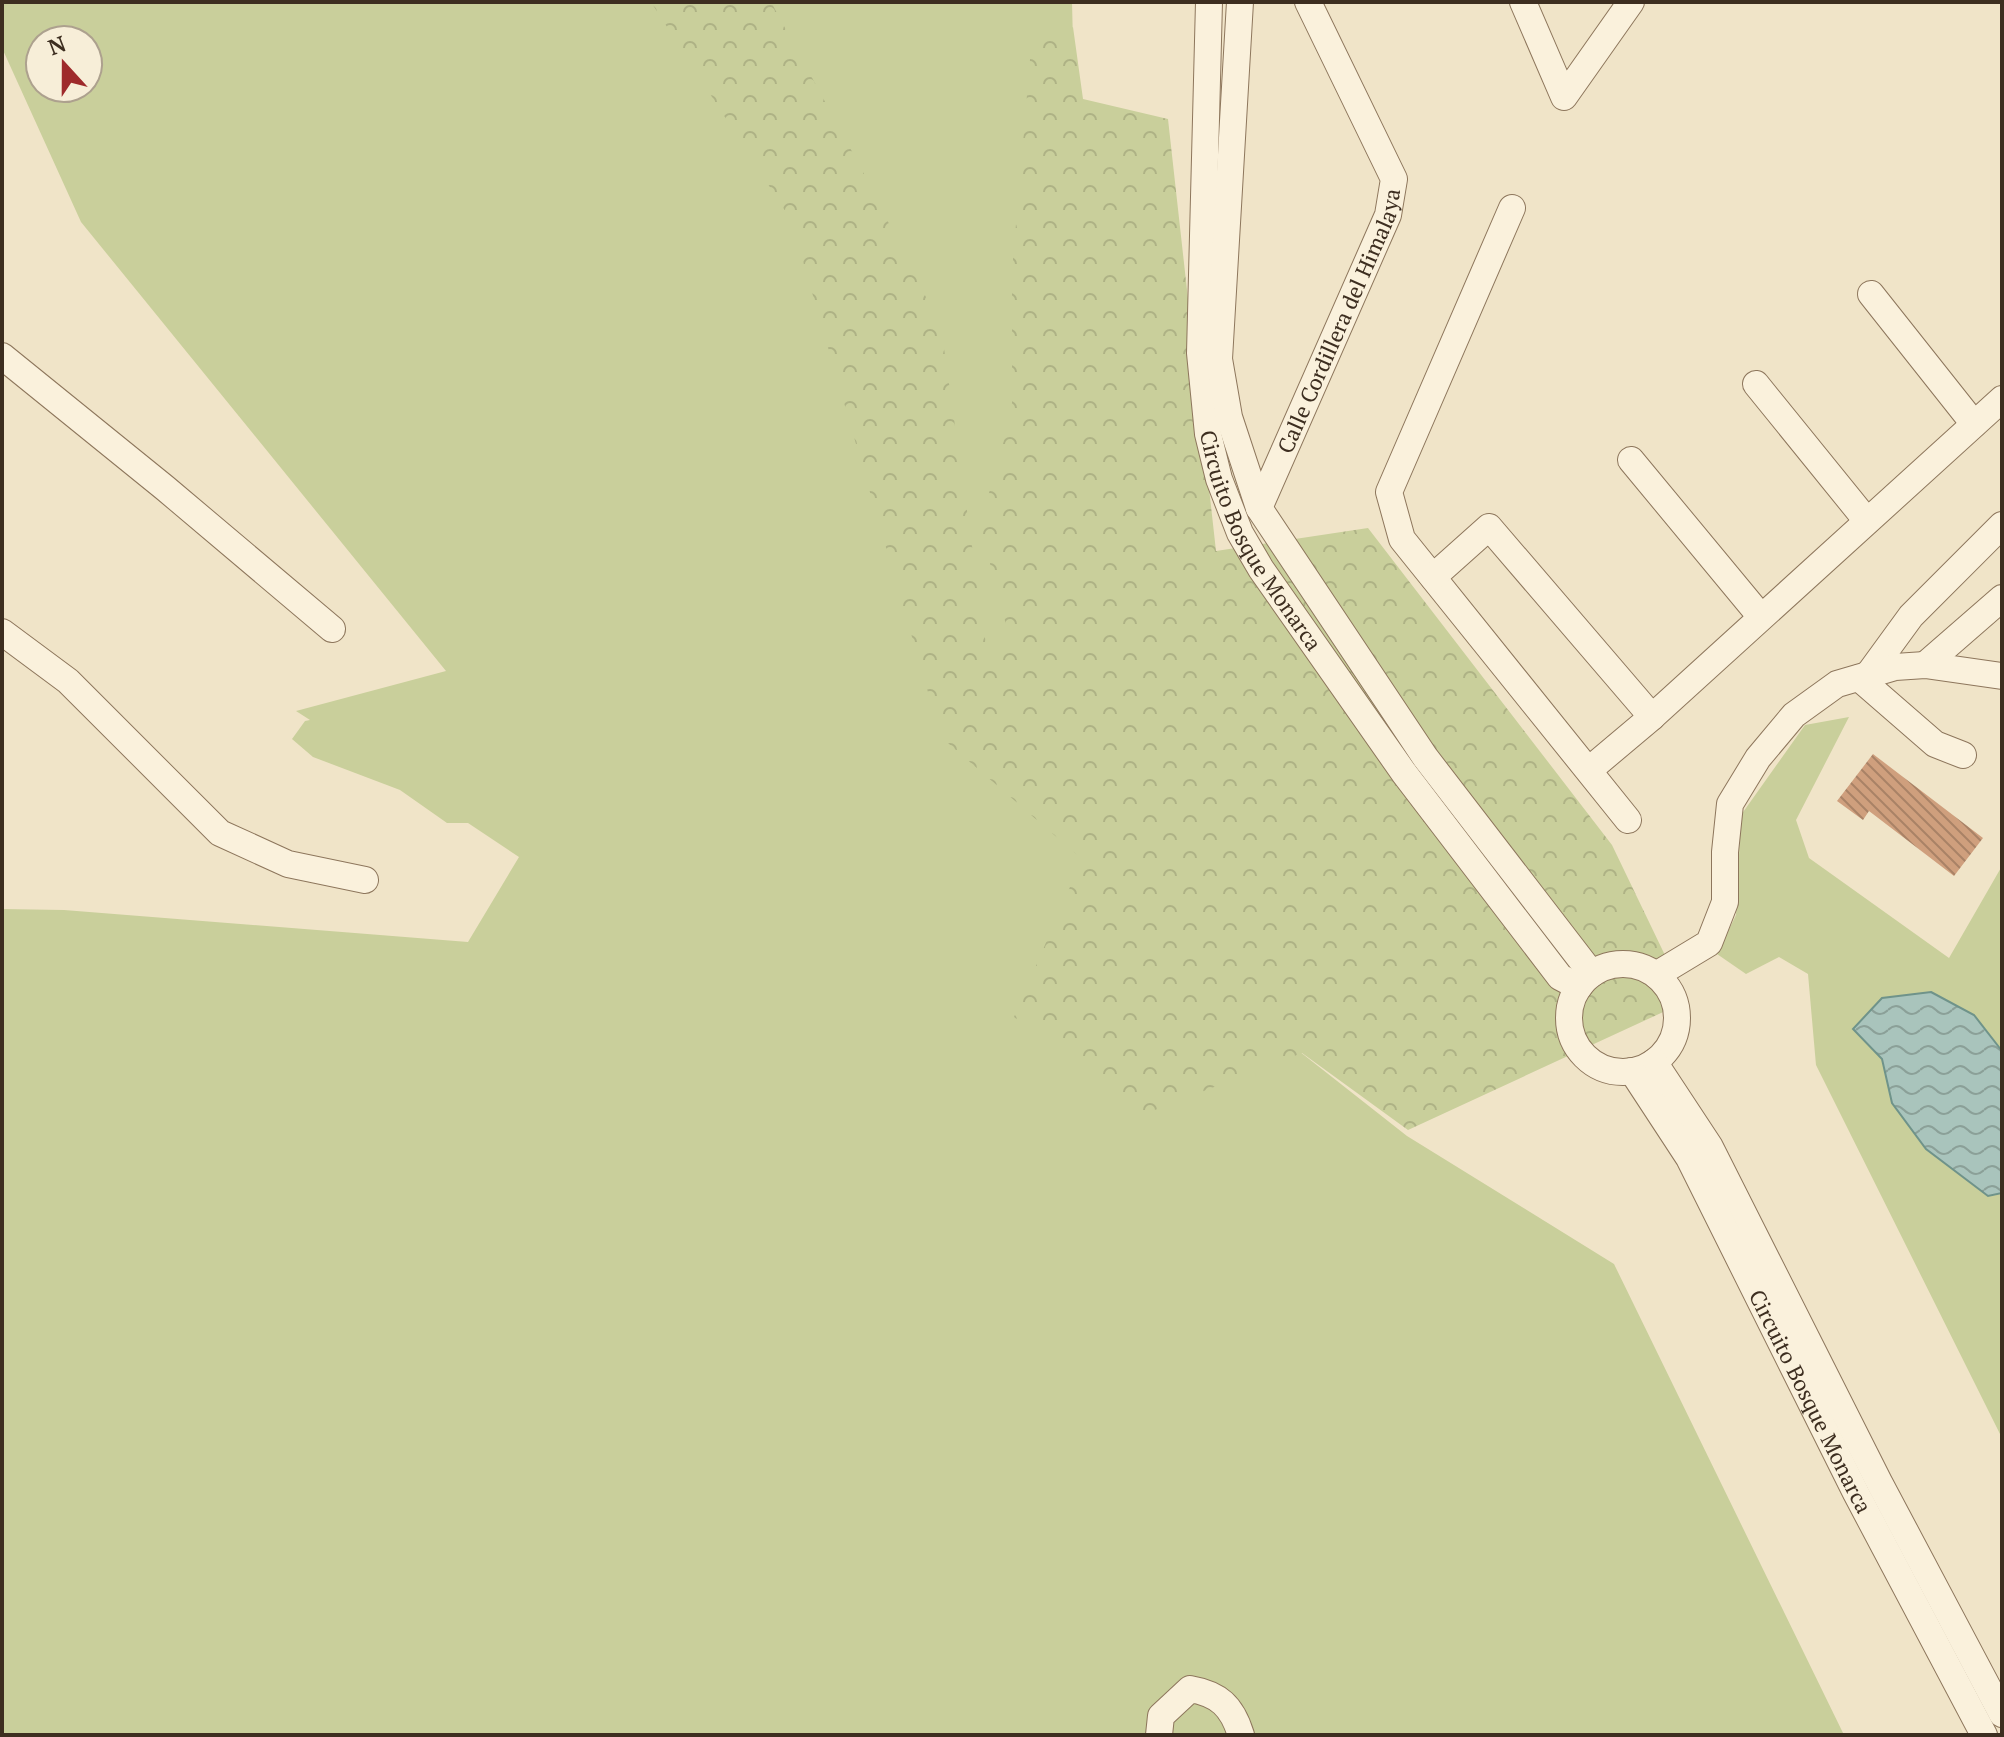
<svg xmlns="http://www.w3.org/2000/svg" width="2004" height="1737" font-family="'PT Serif',serif">
<defs>
<pattern id="forest-crowns" width="20" height="18" patternUnits="userSpaceOnUse" patternTransform="scale(2)"><rect width="20" height="18" fill="#c9cf9b"/><path d="M2 6a3 3 0 1 1 6 0M12 15a3 3 0 1 1 6 0" fill="none" stroke="#aeb285"/></pattern>
<pattern id="water-waves" width="16" height="10" patternUnits="userSpaceOnUse" patternTransform="scale(2)"><rect width="16" height="10" fill="#a9c4bc"/><path d="M0 5q4-4 8 0t8 0" fill="none" stroke="#8ba098"/></pattern>
<pattern id="building-back-hatch" width="6" height="6" patternUnits="userSpaceOnUse" patternTransform="scale(2)"><rect width="6" height="6" fill="#cf9f7d"/><path d="M-1 5l2 2M0 0l6 6M5-1l2 2" fill="none" stroke="#a98266"/></pattern>
</defs>
<rect width="100%" height="100%" fill="#f0e4c8"/>
<g fill="#c9cf9b" fill-rule="evenodd">
<path d="M2,2H1072L1094,890L1407,1136L1614,1264L1844,1735H2V909L64,910L468,942L519,857L468,823H447L400,790L313,757L292,739L305,721L310,720L296,711L446,671L81,222L2,48ZM40,40H88V88H40Z"/>
<path d="M1849,717L1796,820L1809,858L1949,958L2002,866V1438L1816,1065L1808,974L1779,957L1746,974L1717,954L1736,915L1741,815L1805,725Z"/>
</g>
<path fill="url(#forest-crowns)" d="M651,2H771L862,170L941,327L989,666L1011,644L980,525L1012,411V271L1031,48L1073,27L1083,99L1168,119L1216,551L1368,528L1612,845L1687,1001L1408,1130L1302,1053L1147,1113L1014,1017L1082,859L941,737L791,220Z"/>
<path fill="url(#water-waves)" stroke="#6f938a" stroke-width="2" d="M1931,992L1974,1015L2002,1051V1193L1988,1196L1926,1149L1892,1103L1882,1059L1853,1029L1882,998Z"/>
<path fill="url(#building-back-hatch)" d="M1873,754L1983,838L1954,876L1869,811L1863,820L1837,801Z"/>
<g fill="none" stroke-linecap="round" stroke-linejoin="round">
<defs>
<g id="minor">
<path id="s1" d="M1209,2L1200,353L1208,434L1219,479L1240,533L1261,569L1404,773L1560,977L1579,987"/>
<path d="M1240,2L1219,359L1229,417L1259,508L1425,757L1592,974"/>
<path d="M1523,2L1564,97L1631,2"/>
<path d="M1512,208L1389,492L1402,539L1628,820"/>
<path d="M1871,294L1974,424"/>
<path d="M2,356L165,488L332,629"/>
<path d="M1756,384L1867,521"/>
<path d="M1631,460L1761,617"/>
<path id="s2" d="M1259,508L1388,215L1394,179L1308,2"/>
<path d="M1433,577L1489,527L1652,717"/>
<path d="M2,632L68,681L220,833L288,864L365,880"/>
<path d="M1925,665L2002,598"/>
<path d="M1868,675L1911,616L2002,525"/>
<path d="M1859,678L1935,744L1963,755"/>
<path d="M1589,770L1652,717L2002,399"/>
<circle cx="1623" cy="1018" r="54"/>
<path d="M1656,975L1709,943L1725,902V852L1730,804L1758,758L1794,715L1837,684L1895,667L1925,665L2002,676"/>
<path d="M1654,1062L1710,1147L1879,1482L2002,1714"/>
<path id="s3" d="M1632,1071L1689,1158L1856,1493L1984,1735"/>
<path d="M1159,1735L1161,1716L1190,1689C1219,1694 1232,1706 1241,1735"/>
</g>
</defs>
<use href="#minor" stroke="#8d765c" stroke-width="28"/>
<use href="#minor" stroke="#faf1dc" stroke-width="26"/>
</g>
<g text-anchor="middle" stroke-width="6" stroke-linejoin="round" paint-order="stroke">
<g font-size="22" fill="#3d2e20" stroke="#f7eed8">
<text dy="8" stroke="none"><textPath href="#s2" startOffset="204">Calle Cordillera del Himalaya</textPath></text>
<text dy="8" stroke="none"><textPath href="#s1" startOffset="552">Circuito Bosque Monarca</textPath></text>
<text dy="8" stroke="none"><textPath href="#s3" startOffset="376">Circuito Bosque Monarca</textPath></text>
</g>
</g>
<rect width="2004" height="1737" fill="none" stroke="#3d2e20" stroke-width="8"/>
<g transform="translate(64 64) rotate(339)"><circle r="38" fill="#f7eed8" stroke="#ada18e" stroke-width="2"/>
<path d="M0-6L14 30L0 20L-14 30Z" fill="#9e2a2b"/>
<text y="-12" font-size="22" font-weight="bold" text-anchor="middle" fill="#3d2e20">N</text>
</g>
</svg>
